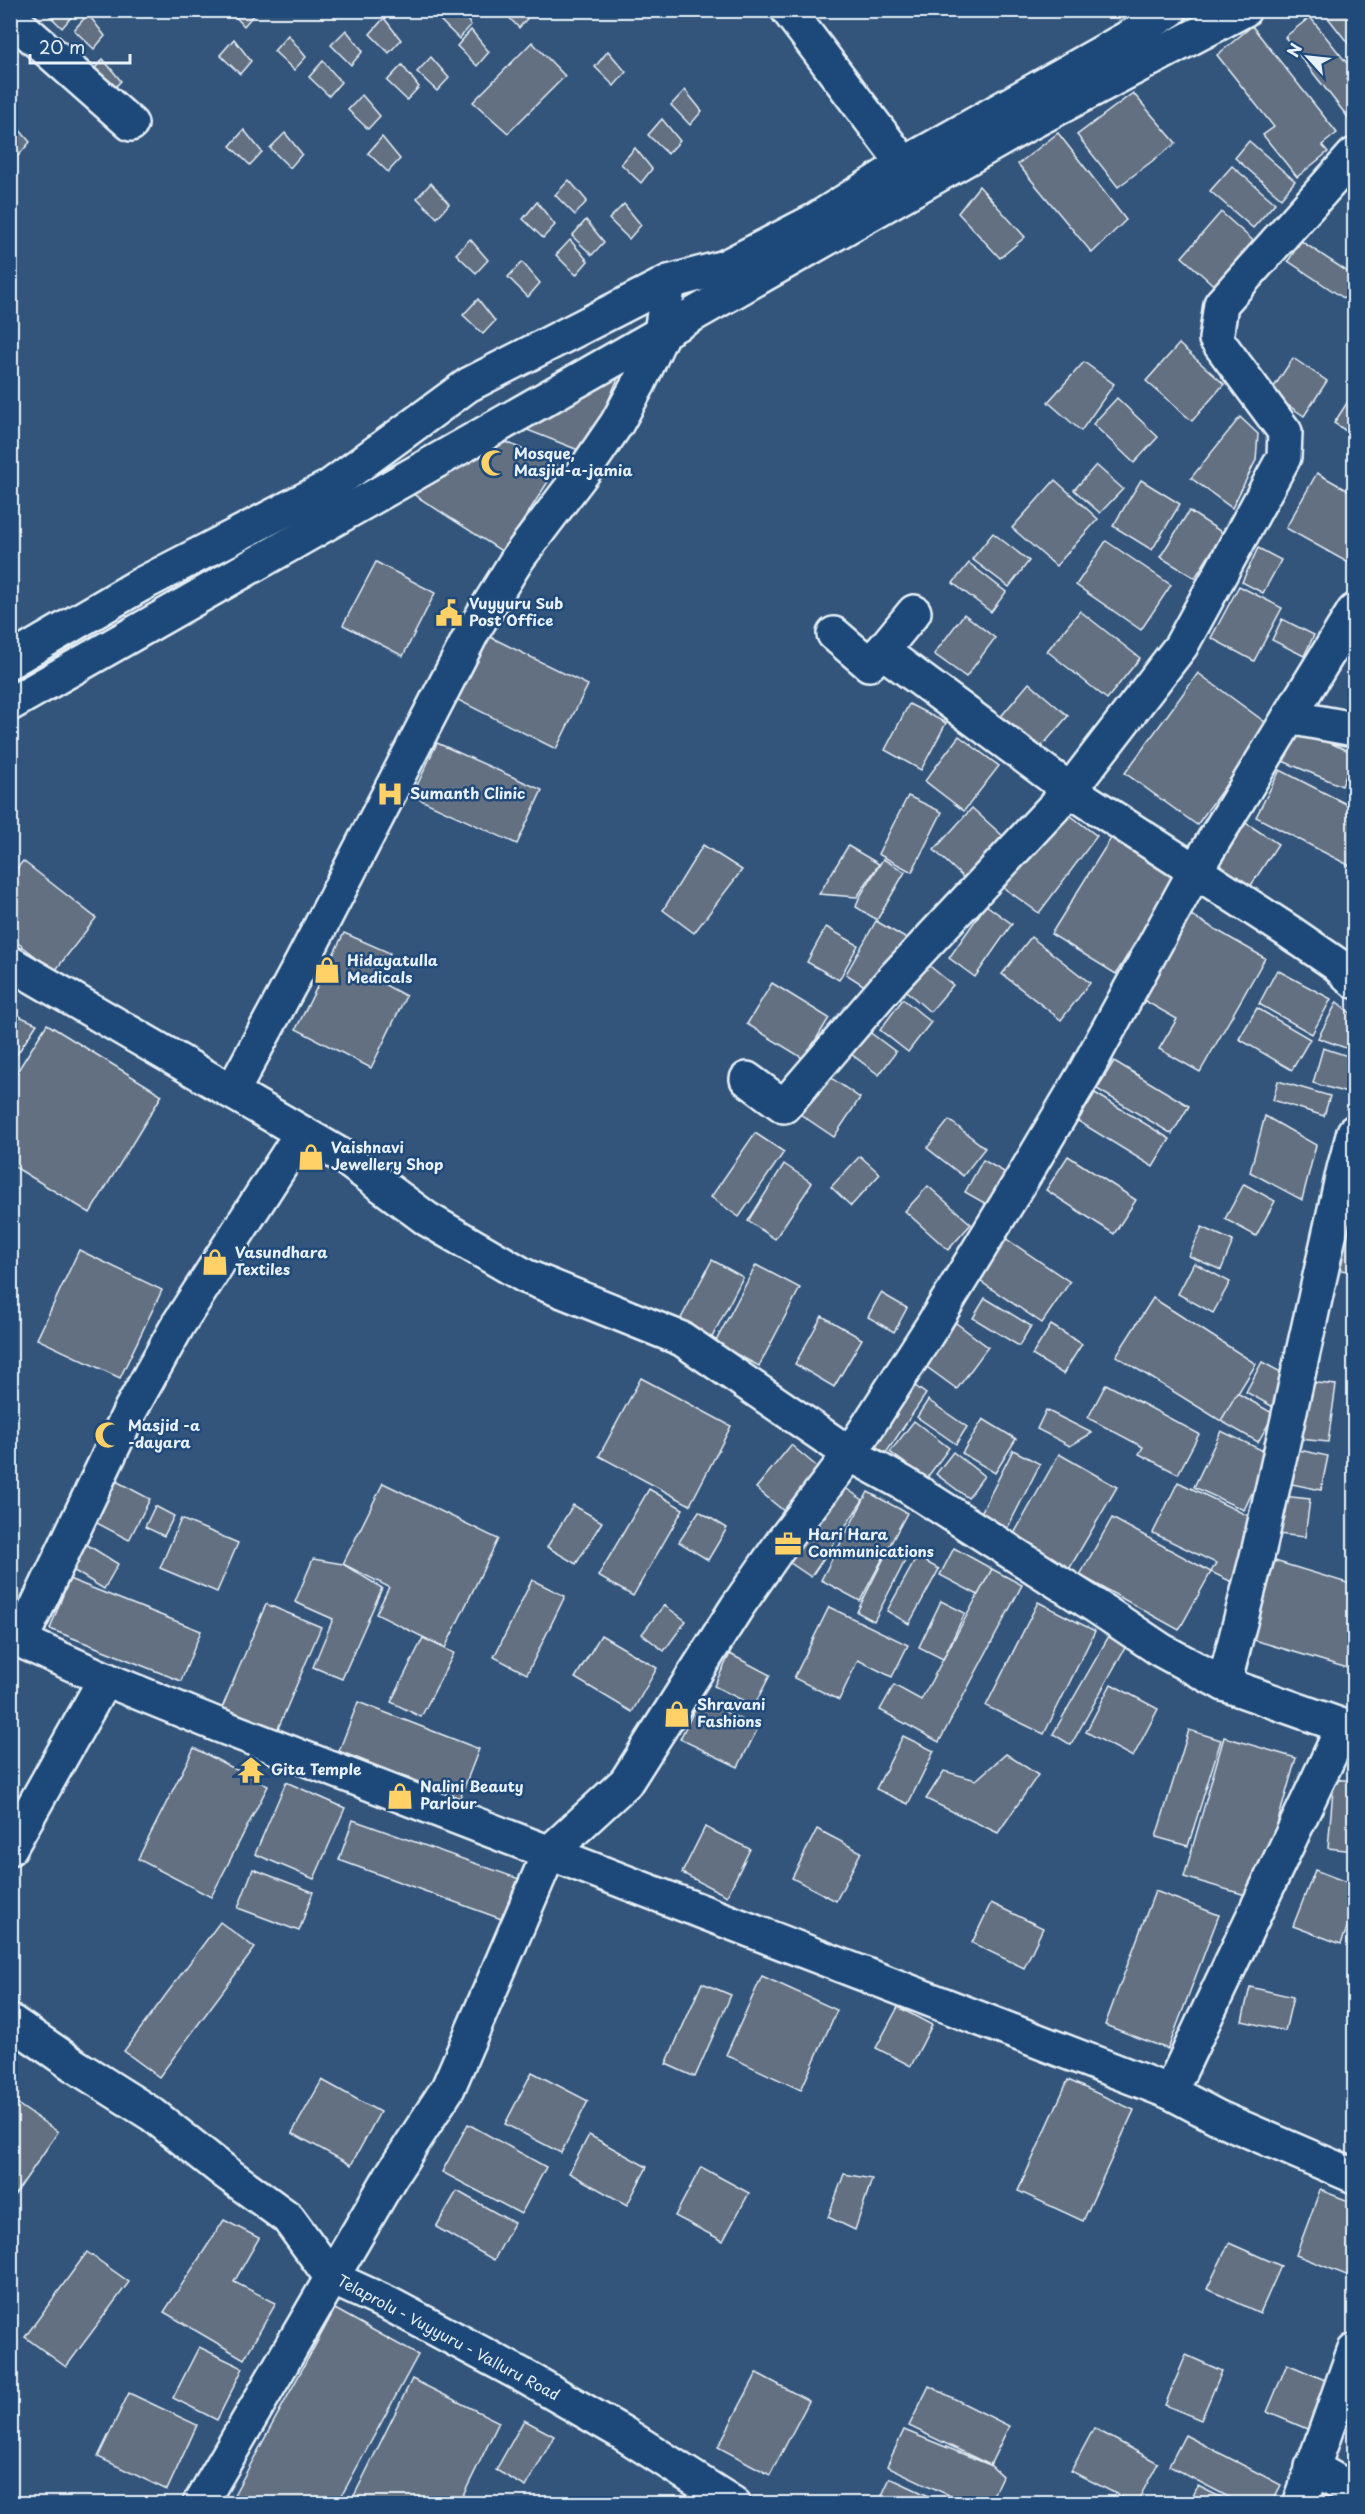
<svg xmlns="http://www.w3.org/2000/svg" width="1365" height="2514" font-family="'Playpen Sans',sans-serif">
<rect width="100%" height="100%" fill="#33557c"/>
<filter id="ink" filterUnits="userSpaceOnUse"><feTurbulence type="fractalNoise" baseFrequency=".0167" numOctaves="2"/><feDisplacementMap in="SourceGraphic" scale="12" xChannelSelector="R" yChannelSelector="G"/><feConvolveMatrix kernelMatrix="1 2 1 2 8 2 1 2 1" color-interpolation-filters="sRGB"/></filter>
<g filter="url(#ink)">
<g fill="#626f82" stroke="#e8f1f8" stroke-width="1.5">
<path d="M44,10H71L74,14L62,28Z"/>
<path d="M229,10H254L256,12L244,26Z"/>
<path d="M447,10H459L471,25L459,39L439,19Z"/>
<path d="M502,10H528L531,14L519,28Z"/>
<path d="M1322,10H1354V51Z"/>
<path d="M88,14L105,36L94,49L74,30Z"/>
<path d="M1310,17L1354,72V125L1285,37Z"/>
<path d="M384,18L401,40L389,53L370,34Z"/>
<path d="M1252,26L1337,133L1322,145L1328,152L1297,177L1263,135L1274,127L1217,55Z"/>
<path d="M346,30L363,51L351,65L331,45Z"/>
<path d="M471,30L489,52L477,66L457,46Z"/>
<path d="M288,35L306,57L294,70L274,51Z"/>
<path d="M234,39L251,61L240,74L220,55Z"/>
<path d="M532,42L565,76L508,133L473,102Z"/>
<path d="M608,51L626,72L614,86L595,67Z"/>
<path d="M431,57L449,78L437,91L417,72Z"/>
<path d="M103,59L121,81L109,94L89,75Z"/>
<path d="M323,61L341,82L329,96L309,77Z"/>
<path d="M402,65L419,87L407,100L387,81Z"/>
<path d="M685,90L702,111L690,125L671,105Z"/>
<path d="M1133,93L1176,143L1118,187L1077,135Z"/>
<path d="M362,95L380,116L368,129L348,110Z"/>
<path d="M662,119L680,141L668,154L648,135Z"/>
<path d="M12,121L30,142L18,156L10,149Z"/>
<path d="M244,130L262,152L250,165L230,146Z"/>
<path d="M285,133L302,154L290,168L270,148Z"/>
<path d="M1058,133L1126,220L1092,253L1018,164Z"/>
<path d="M382,137L400,159L388,172L368,153Z"/>
<path d="M1249,141L1295,181L1281,198L1235,158Z"/>
<path d="M635,148L652,169L641,183L621,164Z"/>
<path d="M1232,166L1275,203L1253,228L1210,191Z"/>
<path d="M569,180L587,201L575,215L555,195Z"/>
<path d="M431,183L449,204L437,218L417,198Z"/>
<path d="M979,186L1025,237L1000,258L958,213Z"/>
<path d="M537,202L555,225L543,238L523,219Z"/>
<path d="M624,204L641,225L629,239L609,219Z"/>
<path d="M1221,212L1258,245L1219,290L1182,257Z"/>
<path d="M586,220L604,242L592,255L572,236Z"/>
<path d="M470,239L488,260L476,273L456,254Z"/>
<path d="M570,240L588,261L576,275L556,255Z"/>
<path d="M1301,241L1354,276V298L1351,303L1288,261Z"/>
<path d="M522,262L540,283L528,297L508,277Z"/>
<path d="M478,299L495,321L483,334L463,315Z"/>
<path d="M1179,344L1224,384L1192,421L1146,381Z"/>
<path d="M1293,358L1327,381L1304,416L1270,393Z"/>
<path d="M1084,362L1114,384L1081,431L1048,402Z"/>
<path d="M622,369L586,453L512,424Z"/>
<path d="M1354,392V436L1334,423Z"/>
<path d="M1117,398L1158,437L1134,463L1093,424Z"/>
<path d="M1240,417L1258,434L1256,460L1232,508L1191,478Z"/>
<path d="M483,431L558,466L503,552L399,485Z"/>
<path d="M1096,465L1123,489L1100,513L1074,490Z"/>
<path d="M1317,473L1354,494V566L1286,528Z"/>
<path d="M1055,480L1098,519L1056,566L1012,528Z"/>
<path d="M1141,480L1180,504L1152,550L1113,526Z"/>
<path d="M1189,511L1223,533L1195,578L1160,557Z"/>
<path d="M993,533L1029,561L1009,587L972,559Z"/>
<path d="M1106,541L1171,585L1141,630L1076,585Z"/>
<path d="M1258,548L1281,560L1263,593L1242,582Z"/>
<path d="M376,562L435,593L403,656L343,625Z"/>
<path d="M969,563L1006,592L991,612L953,583Z"/>
<path d="M1239,586L1282,608L1254,661L1211,638Z"/>
<path d="M1080,611L1140,658L1107,699L1047,651Z"/>
<path d="M964,614L995,638L966,677L934,654Z"/>
<path d="M1282,619L1314,635L1304,656L1272,640Z"/>
<path d="M484,634L588,685L556,749L452,697Z"/>
<path d="M1198,673L1269,725L1197,825L1125,773Z"/>
<path d="M1029,683L1068,716L1036,753L998,720Z"/>
<path d="M909,704L946,723L921,770L885,750Z"/>
<path d="M1286,725L1354,753L1342,786L1273,757Z"/>
<path d="M959,736L999,766L964,811L925,781Z"/>
<path d="M437,743L542,790L517,844L412,796Z"/>
<path d="M1280,770L1354,808V868L1256,817Z"/>
<path d="M908,796L942,812L912,872L878,854Z"/>
<path d="M972,808L1004,837L966,880L934,850Z"/>
<path d="M1062,809L1097,836L1039,913L1004,888Z"/>
<path d="M1246,823L1278,844L1250,887L1218,867Z"/>
<path d="M1111,838L1175,877L1116,974L1051,934Z"/>
<path d="M703,845L742,870L694,933L663,910Z"/>
<path d="M848,846L879,864L857,897L819,894Z"/>
<path d="M883,859L905,872L877,920L856,907L859,898Z"/>
<path d="M23,861L96,918L55,971L10,937V877Z"/>
<path d="M986,905L1012,924L975,977L949,958Z"/>
<path d="M1189,914L1265,958L1200,1072L1159,1049L1177,1019L1140,998Z"/>
<path d="M876,921L912,942L874,992L846,974Z"/>
<path d="M826,927L858,945L839,980L807,962Z"/>
<path d="M344,933L390,953L376,980L406,996L371,1068L296,1029Z"/>
<path d="M1031,937L1090,983L1061,1020L1002,974Z"/>
<path d="M926,963L953,985L930,1012L904,989Z"/>
<path d="M1277,970L1331,999L1312,1034L1259,1004Z"/>
<path d="M772,983L829,1018L804,1059L747,1024Z"/>
<path d="M903,999L931,1022L908,1052L880,1030Z"/>
<path d="M1337,1002L1354,1016V1051L1318,1038Z"/>
<path d="M1257,1008L1310,1039L1292,1070L1239,1039Z"/>
<path d="M10,1012L37,1024L10,1065Z"/>
<path d="M47,1024L162,1095L90,1213L10,1164V1083Z"/>
<path d="M868,1031L896,1052L879,1075L851,1054Z"/>
<path d="M1323,1048L1354,1058V1067L1347,1093L1313,1083Z"/>
<path d="M1114,1061L1189,1106L1172,1134L1097,1089Z"/>
<path d="M827,1075L860,1098L834,1137L800,1114Z"/>
<path d="M1278,1081L1330,1096L1324,1116L1273,1100Z"/>
<path d="M1095,1093L1170,1139L1153,1167L1078,1121Z"/>
<path d="M1265,1116L1316,1145L1302,1200L1250,1172Z"/>
<path d="M949,1120L985,1148L963,1176L927,1148Z"/>
<path d="M755,1133L784,1152L739,1217L711,1197Z"/>
<path d="M860,1156L880,1174L851,1206L831,1187Z"/>
<path d="M1068,1156L1136,1200L1114,1234L1046,1190Z"/>
<path d="M983,1160L1013,1177L995,1209L965,1192Z"/>
<path d="M784,1164L812,1183L775,1239L748,1221Z"/>
<path d="M1244,1184L1275,1201L1256,1236L1225,1219Z"/>
<path d="M928,1186L971,1224L948,1250L905,1211Z"/>
<path d="M1343,1198L1354,1200L1353,1272L1329,1268Z"/>
<path d="M1202,1227L1233,1241L1221,1270L1189,1256Z"/>
<path d="M1005,1238L1070,1282L1042,1323L977,1279Z"/>
<path d="M79,1250L162,1290L120,1378L37,1339Z"/>
<path d="M712,1260L743,1277L710,1341L678,1324Z"/>
<path d="M1194,1263L1230,1282L1213,1313L1178,1294Z"/>
<path d="M756,1265L800,1288L759,1366L715,1343Z"/>
<path d="M881,1293L907,1308L894,1332L868,1317Z"/>
<path d="M985,1298L1031,1326L1019,1346L973,1318Z"/>
<path d="M1153,1298L1256,1364L1221,1421L1116,1356Z"/>
<path d="M822,1316L862,1339L834,1387L795,1364Z"/>
<path d="M952,1320L988,1347L957,1389L920,1362Z"/>
<path d="M1051,1325L1082,1344L1063,1374L1032,1355Z"/>
<path d="M1262,1362L1292,1378L1275,1408L1246,1392Z"/>
<path d="M641,1378L731,1426L690,1505L599,1456Z"/>
<path d="M907,1380L926,1394L886,1453L866,1440Z"/>
<path d="M1308,1382L1336,1385L1328,1442L1300,1439Z"/>
<path d="M1106,1384L1199,1434L1178,1474L1139,1454L1143,1447L1088,1418Z"/>
<path d="M1237,1393L1274,1414L1258,1442L1221,1421Z"/>
<path d="M928,1400L967,1427L956,1444L917,1417Z"/>
<path d="M1046,1410L1092,1433L1070,1446L1037,1429Z"/>
<path d="M983,1419L1016,1439L995,1473L962,1453Z"/>
<path d="M914,1421L949,1448L926,1479L890,1452Z"/>
<path d="M1221,1431L1270,1454L1244,1510L1194,1487Z"/>
<path d="M791,1445L820,1469L785,1512L756,1488Z"/>
<path d="M1294,1449L1328,1456L1321,1490L1287,1483Z"/>
<path d="M1013,1450L1040,1464L1004,1535L977,1521Z"/>
<path d="M953,1452L984,1476L968,1498L936,1474Z"/>
<path d="M1059,1454L1117,1487L1068,1571L1011,1539Z"/>
<path d="M114,1480L150,1499L129,1540L93,1521Z"/>
<path d="M1178,1482L1261,1522L1232,1582L1211,1572L1216,1563L1153,1533Z"/>
<path d="M383,1483L498,1539L445,1648L376,1614L389,1587L343,1564Z"/>
<path d="M838,1483L863,1500L811,1577L786,1560Z"/>
<path d="M649,1489L683,1509L633,1596L598,1576Z"/>
<path d="M868,1492L907,1513L860,1601L821,1580Z"/>
<path d="M1282,1496L1310,1499L1305,1537L1278,1534Z"/>
<path d="M573,1505L602,1522L576,1564L547,1547Z"/>
<path d="M155,1506L174,1516L164,1536L145,1527Z"/>
<path d="M699,1511L727,1528L708,1560L679,1542Z"/>
<path d="M1112,1518L1211,1572L1179,1630L1080,1575Z"/>
<path d="M181,1519L238,1543L217,1592L160,1568Z"/>
<path d="M86,1544L118,1564L104,1589L71,1569Z"/>
<path d="M889,1548L907,1557L874,1621L857,1612Z"/>
<path d="M954,1548L992,1569L978,1595L940,1575Z"/>
<path d="M917,1557L939,1569L909,1624L887,1611Z"/>
<path d="M313,1559L343,1564L382,1588L342,1679L313,1667L333,1619L295,1602Z"/>
<path d="M1275,1561L1354,1585V1670L1251,1639Z"/>
<path d="M992,1569L1022,1585L939,1742L880,1710L894,1685L921,1700Z"/>
<path d="M69,1579L201,1631L181,1681L50,1629Z"/>
<path d="M532,1580L565,1596L527,1674L494,1657Z"/>
<path d="M941,1601L965,1613L943,1659L919,1647Z"/>
<path d="M1038,1602L1095,1631L1044,1734L986,1706Z"/>
<path d="M266,1604L321,1627L277,1731L222,1708Z"/>
<path d="M664,1605L686,1621L664,1651L642,1634Z"/>
<path d="M829,1607L908,1645L892,1677L858,1660L839,1700L794,1678Z"/>
<path d="M601,1635L657,1668L632,1712L575,1678Z"/>
<path d="M1109,1636L1126,1646L1071,1745L1053,1734Z"/>
<path d="M423,1638L454,1653L421,1717L391,1702Z"/>
<path d="M730,1654L770,1675L754,1706L714,1686Z"/>
<path d="M1111,1684L1158,1709L1133,1757L1086,1732Z"/>
<path d="M700,1699L758,1728L738,1767L680,1739Z"/>
<path d="M358,1702L479,1749L460,1798L339,1751Z"/>
<path d="M1189,1730L1221,1740L1188,1846L1156,1837Z"/>
<path d="M903,1736L934,1751L908,1804L876,1789Z"/>
<path d="M1224,1737L1296,1758L1256,1898L1184,1877Z"/>
<path d="M194,1748L268,1786L211,1897L138,1859Z"/>
<path d="M1006,1754L1038,1775L998,1833L926,1799L944,1771L976,1780Z"/>
<path d="M1334,1779L1354,1781V1851L1328,1848Z"/>
<path d="M286,1782L345,1808L314,1879L255,1854Z"/>
<path d="M10,1790L17,1794L10,1807Z"/>
<path d="M353,1820L522,1880L507,1921L339,1860Z"/>
<path d="M705,1827L750,1849L727,1896L682,1873Z"/>
<path d="M817,1829L861,1852L836,1901L792,1878Z"/>
<path d="M253,1869L313,1892L299,1931L238,1908Z"/>
<path d="M1315,1870L1354,1885V1910L1341,1944L1293,1926Z"/>
<path d="M1155,1891L1219,1915L1168,2049L1105,2025Z"/>
<path d="M991,1903L1043,1928L1024,1968L972,1943Z"/>
<path d="M220,1922L255,1948L159,2077L124,2051Z"/>
<path d="M762,1976L837,2010L801,2090L726,2055Z"/>
<path d="M1354,1979V1999L1347,1995Z"/>
<path d="M702,1983L731,1995L695,2077L666,2064Z"/>
<path d="M1250,1987L1293,1997L1285,2031L1242,2021Z"/>
<path d="M898,2007L932,2025L911,2066L876,2048Z"/>
<path d="M532,2072L588,2101L561,2153L505,2124Z"/>
<path d="M322,2080L380,2112L351,2165L292,2133Z"/>
<path d="M1068,2080L1134,2110L1083,2221L1018,2191Z"/>
<path d="M10,2099L58,2132L10,2202Z"/>
<path d="M468,2124L546,2167L521,2214L442,2172Z"/>
<path d="M589,2135L647,2167L627,2205L569,2173Z"/>
<path d="M701,2167L749,2193L723,2241L675,2216Z"/>
<path d="M844,2174L872,2179L855,2230L828,2217Z"/>
<path d="M1320,2190L1354,2203V2278L1296,2255Z"/>
<path d="M457,2191L514,2223L494,2260L436,2227Z"/>
<path d="M224,2220L259,2238L234,2282L276,2303L244,2359L164,2312Z"/>
<path d="M1229,2243L1281,2266L1260,2313L1207,2289Z"/>
<path d="M87,2252L129,2282L66,2367L25,2337Z"/>
<path d="M335,2309L418,2355L337,2504H229Z"/>
<path d="M199,2347L243,2368L217,2420L173,2398Z"/>
<path d="M1186,2355L1222,2371L1201,2420L1165,2405Z"/>
<path d="M1287,2364L1332,2383L1312,2431L1267,2412Z"/>
<path d="M757,2373L809,2401L770,2475L718,2447Z"/>
<path d="M412,2379L499,2422L459,2504H350Z"/>
<path d="M929,2386L1009,2426L990,2465L909,2426Z"/>
<path d="M129,2393L197,2425L167,2490L98,2457Z"/>
<path d="M524,2420L554,2436L526,2487L496,2470Z"/>
<path d="M1094,2428L1158,2463L1136,2504L1071,2471Z"/>
<path d="M904,2430L990,2465L1002,2476L989,2504H967L887,2466Z"/>
<path d="M1185,2435L1281,2485L1271,2504H1242L1169,2466Z"/>
<path d="M890,2478L942,2502V2504H878Z"/>
<path d="M1198,2486L1234,2504H1189Z"/>
</g>
<g fill="none" stroke-linecap="round" stroke-linejoin="round">
<defs>
<g id="minor">
<path d="M788,10L904,164"/>
<path d="M10,17L131,124"/>
<path d="M1354,611L1195,871L1083,1076L1022,1179L931,1328L850,1454L903,1483L1094,1605L1161,1650L1224,1684L1354,1730"/>
<path d="M914,612L882,651L1070,790L1181,646L1284,457L1285,432L1216,339L1221,304L1354,155"/>
<path d="M834,634L869,664L882,651"/>
<path d="M1289,717L1354,729"/>
<path d="M10,963L342,1156L427,1219L525,1276L682,1339L850,1454L783,1541L737,1607L626,1782L549,1853L448,2088L391,2176L200,2504"/>
<path d="M747,1079L784,1106L893,979L1070,790L1288,931L1336,964L1354,981"/>
<path d="M232,1092L301,964L473,631L518,558L587,467L617,423L639,383L660,338L669,282"/>
<path d="M10,1636L105,1679L218,1725L1170,2092L1219,2118L1354,2176"/>
<path d="M21,1640L131,1409L178,1325L301,1134"/>
<path d="M1224,1684L1259,1549L1344,1169L1354,1132"/>
<path d="M10,1848L105,1679"/>
<path d="M1170,2092L1343,1727"/>
<path d="M1312,2467L1354,2491"/>
<path d="M1300,2504L1354,2351"/>
</g>
<g id="major">
<path d="M10,661L140,585L329,487L468,385L669,282L725,267L814,221L904,164L1131,36L1170,10"/>
<path d="M10,704L1024,126L1244,10"/>
<path d="M10,2021L77,2067L153,2115L229,2175L288,2218L332,2278L391,2305L522,2375L621,2432L734,2504"/>
</g>
</defs>
<use href="#minor" stroke="#e8f1f8" stroke-width="38"/>
<use href="#major" stroke="#e8f1f8" stroke-width="38"/>
<use href="#minor" stroke="#1f4a7a" stroke-width="33"/>
<use href="#major" stroke="#1f4a7a" stroke-width="33"/>
</g>
</g>
<defs>
<symbol id="mosque-bare" viewBox="-9 -9 18 18"><path d="M3.5-4.9A6 6 0 1 0 3.5 4.9A5 5 0 1 1 3.5-4.9Z" fill="#ffd166" stroke="#1f4a7a" stroke-width="2.5" paint-order="stroke"/></symbol>
<symbol id="civic-bare" viewBox="-9 -9 18 18"><path d="M-.6-6.5H3V-4.5H.6V-3L4-1V1h2V6H-6V1h2V-1L-.6-3ZM-1.2 2.5V6h2.4V2.5Z" fill="#ffd166" stroke="#1f4a7a" stroke-width="2.5" paint-order="stroke"/></symbol>
<symbol id="hospital-bare" viewBox="-9 -9 18 18"><path d="M-5-5h3v3.5h4V-5h3V5h-3V1.5h-4V5h-3Z" fill="#ffd166" stroke="#1f4a7a" stroke-width="2.5" paint-order="stroke"/></symbol>
<symbol id="shop-bare" viewBox="-9 -9 18 18"><path d="M-5-2.5h2.3a2.7 3.5 0 0 1 5.4 0H5L5.5 6h-11ZM-1.5-2.5h3a1.5 2.3 0 0 0-3 0Z" fill="#ffd166" stroke="#1f4a7a" stroke-width="2.5" paint-order="stroke"/></symbol>
<symbol id="office-bare" viewBox="-9 -9 18 18"><path d="M-6-3h4V-5.5h4V-3h4V5H-6ZM-1-4.5V-3h2v-1.5ZM-6 0V1H6V0Z" fill="#ffd166" stroke="#1f4a7a" stroke-width="2.5" paint-order="stroke"/></symbol>
<symbol id="temple-bare" viewBox="-9 -9 18 18"><path d="M0-6L5-2H3V0L6.5 2.5H4V6H1.5V3h-3V6H-4V2.5H-6.5L-3 0V-2H-5Z" fill="#ffd166" stroke="#1f4a7a" stroke-width="2.5" paint-order="stroke"/></symbol>
</defs>
<g fill-rule="evenodd">
<use href="#mosque-bare" x="475" y="444" width="38" height="38"/>
<use href="#civic-bare" x="430" y="594" width="38" height="38"/>
<use href="#hospital-bare" x="371" y="775" width="38" height="38"/>
<use href="#shop-bare" x="308" y="951" width="38" height="38"/>
<use href="#shop-bare" x="292" y="1138" width="38" height="38"/>
<use href="#shop-bare" x="196" y="1243" width="38" height="38"/>
<use href="#mosque-bare" x="89" y="1416" width="38" height="38"/>
<use href="#office-bare" x="769" y="1525" width="38" height="38"/>
<use href="#shop-bare" x="658" y="1695" width="38" height="38"/>
<use href="#temple-bare" x="232" y="1751" width="38" height="38"/>
<use href="#shop-bare" x="381" y="1777" width="38" height="38"/>
</g>
<g text-anchor="middle" stroke-width="5" stroke-linejoin="round" paint-order="stroke">
<g font-size="15" font-weight="bold" fill="#e8f1f8" stroke="#1f4a7a" text-anchor="start">
<text x="514" y="459">Mosque,<tspan x="514" dy="17">Masjid-a-jamia</tspan></text>
<text x="469" y="609">Vuyyuru Sub<tspan x="469" dy="17">Post Office</tspan></text>
<text x="410" y="799">Sumanth Clinic</text>
<text x="347" y="966">Hidayatulla<tspan x="347" dy="17">Medicals</tspan></text>
<text x="331" y="1153">Vaishnavi<tspan x="331" dy="17">Jewellery Shop</tspan></text>
<text x="235" y="1258">Vasundhara<tspan x="235" dy="17">Textiles</tspan></text>
<text x="128" y="1431">Masjid -a<tspan x="128" dy="17">-dayara</tspan></text>
<text x="808" y="1540">Hari Hara<tspan x="808" dy="17">Communications</tspan></text>
<text x="697" y="1710">Shravani<tspan x="697" dy="17">Fashions</tspan></text>
<text x="271" y="1775">Gita Temple</text>
<text x="420" y="1792">Nalini Beauty<tspan x="420" dy="17">Parlour</tspan></text>
</g>
<g font-size="15" fill="#e8f1f8" stroke="#1f4a7a">
<text transform="translate(448 2338) rotate(28)" y="5">Telaprolu - Vuyyuru - Valluru Road</text>
</g>
</g>
<rect width="1365" height="2514" fill="none" stroke="#1f4a7a" stroke-width="36"/>
<rect x="18" y="18" width="1329" height="2478" fill="none" stroke="#e8f1f8" stroke-width="2" filter="url(#ink)"/>
<g transform="translate(1308 57) rotate(297)" stroke="#1f4a7a" stroke-width="4.5" paint-order="stroke">
<path d="M0-4.5L10 22L0 15L-10 22Z" fill="#e8f1f8"/>
<text y="-9" font-size="16" font-weight="bold" text-anchor="middle" fill="#e8f1f8">N</text>
</g>
<path d="M30 54v9h100v-9" fill="none" stroke="#e8f1f8" stroke-width="3"/>
<text x="39" y="54" font-size="18" fill="#e8f1f8" stroke="#1f4a7a" stroke-width="4.5" paint-order="stroke">20 m</text>
</svg>
